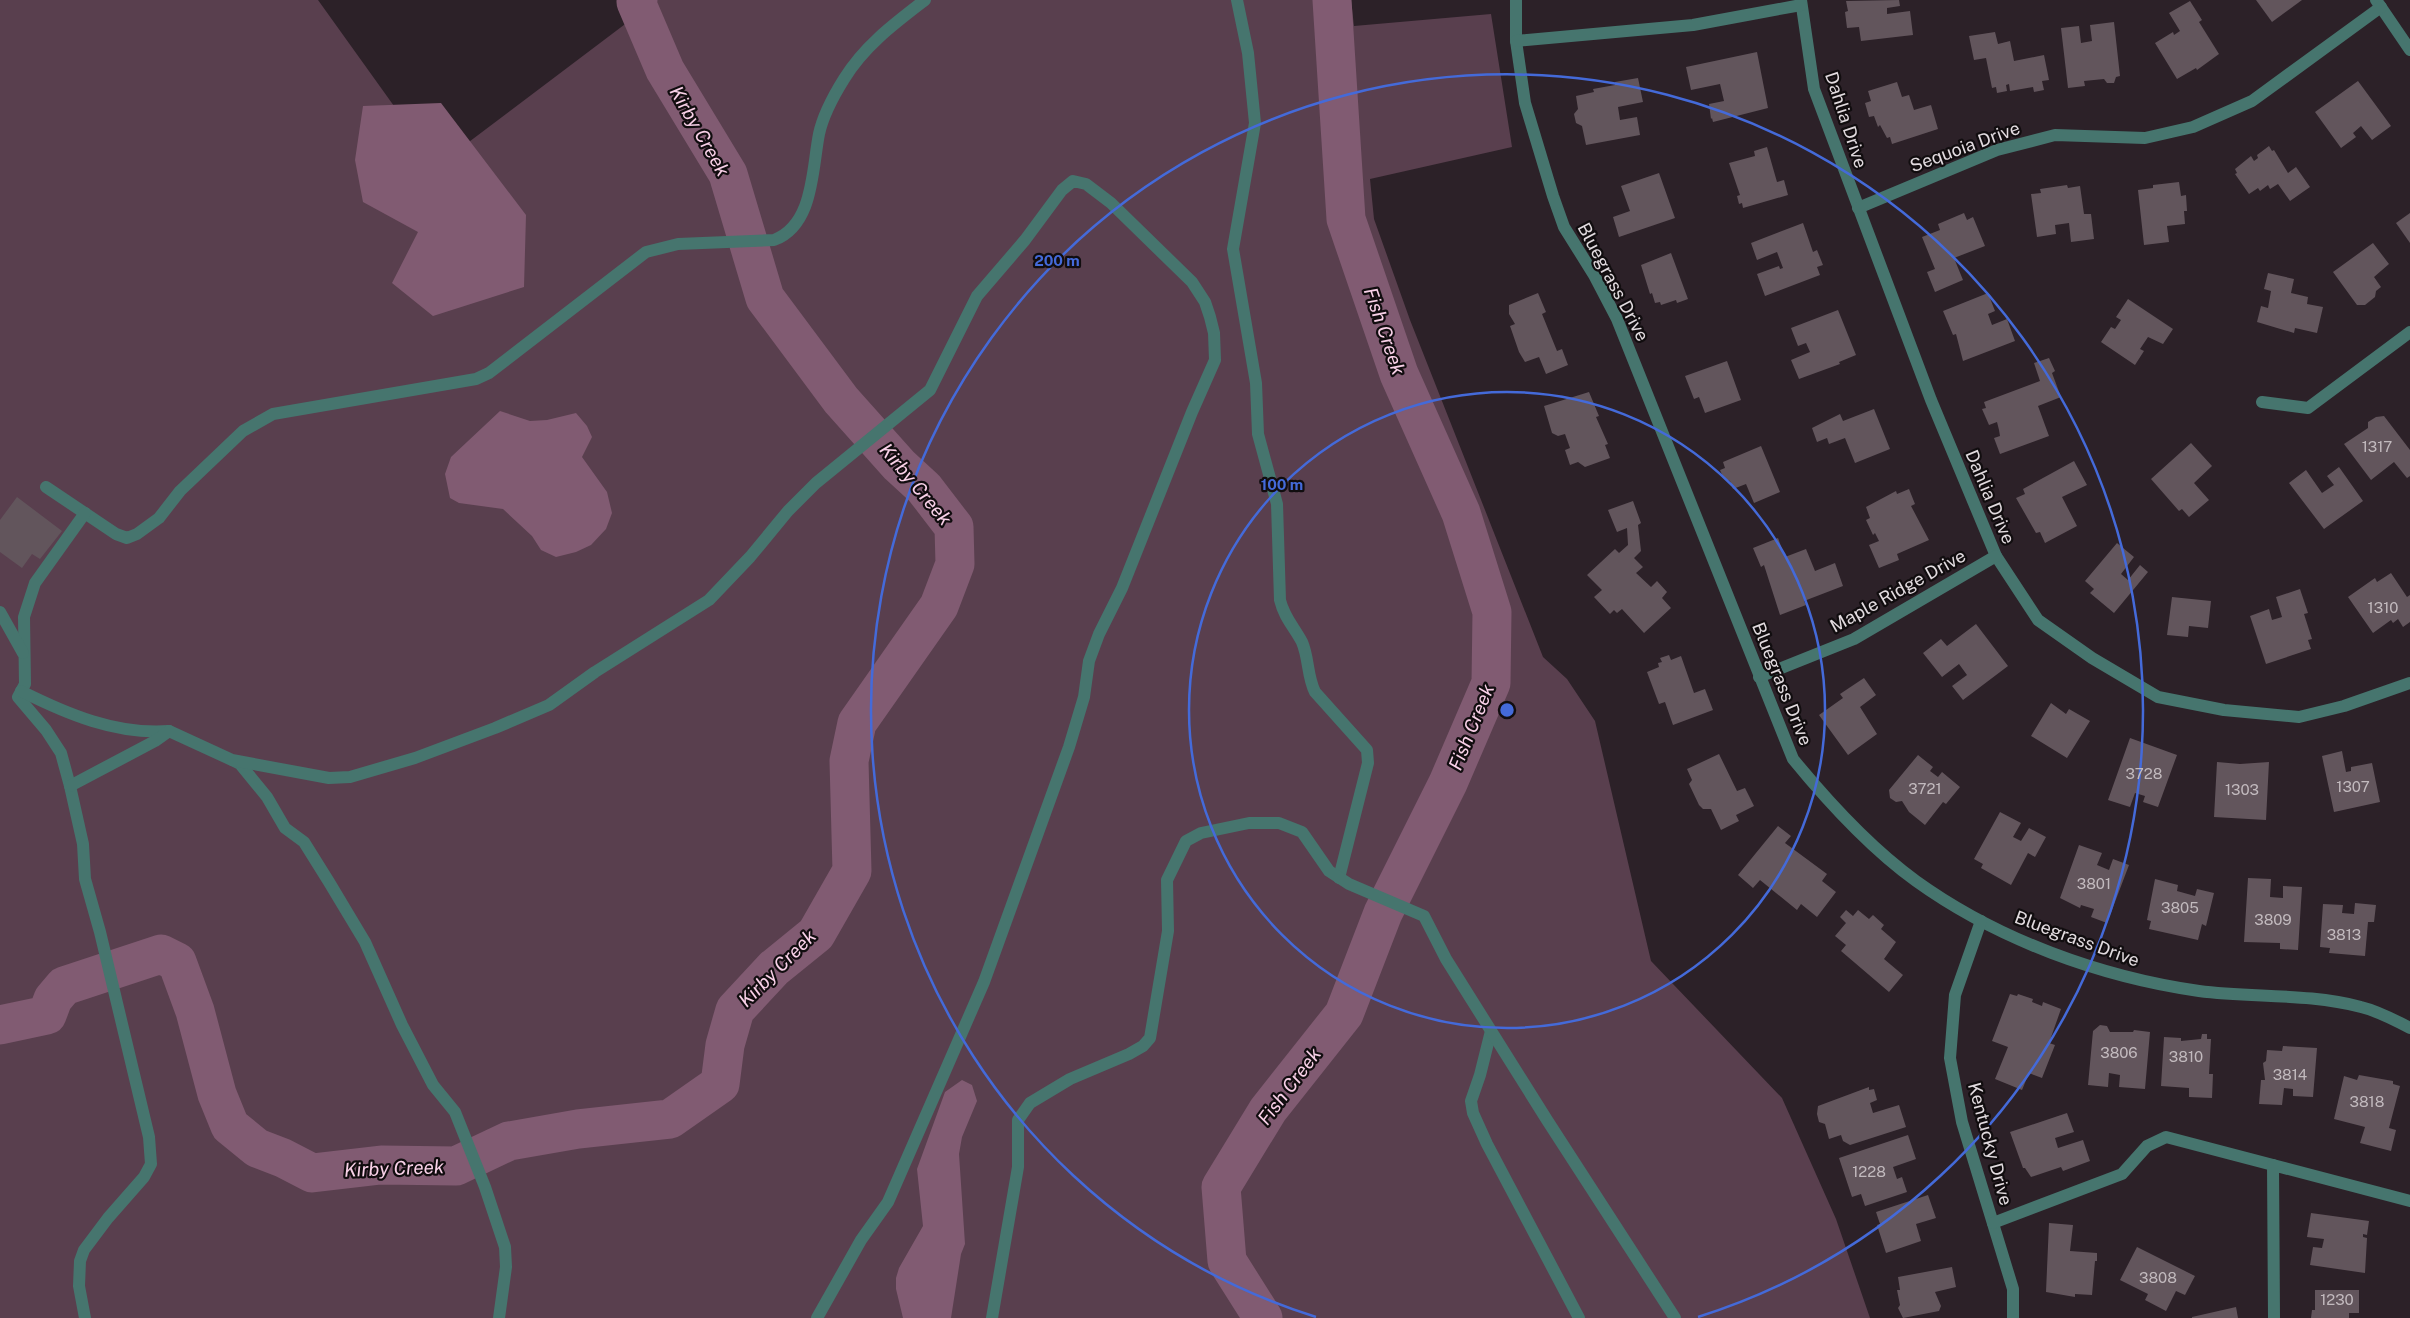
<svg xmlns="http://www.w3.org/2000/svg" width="2410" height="1318" font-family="'Public Sans',sans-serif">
<rect width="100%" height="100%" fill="#2c2128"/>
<path fill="#593f4e" d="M0,0H318L437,166L657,0H1351L1354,26L1491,14L1512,147L1370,179L1374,219L1410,320L1543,657L1567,679L1595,721L1651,961L1782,1098L1836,1219L1870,1318H0Z"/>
<g fill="#815b72">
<path d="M441,103L526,215L524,287L433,316L392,283L418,232L363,202L355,160L363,106Z"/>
<path d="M500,411L530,421L547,420L576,413L587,426L592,437L582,457L607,492L612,513L606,529L591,545L576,552L556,557L541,550L532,536L503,509L459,503L450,498L445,474L451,457Z"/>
<path d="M962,1080L972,1085L977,1101L962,1137L959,1154L965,1244L961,1254L951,1318H903L896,1289V1278L899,1268L923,1226L917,1169L945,1092Z"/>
</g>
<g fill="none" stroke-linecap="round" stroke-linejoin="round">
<g stroke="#815b72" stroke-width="39">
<path d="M0,1025L47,1015L53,999L64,986L161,954L177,962L195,1011L217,1094L230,1126L257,1148L283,1158L312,1173L381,1165L456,1166L509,1141L578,1129L670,1119L720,1084L725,1045L735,1010L774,968L816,934L852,871L849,761L857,723L939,606L955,564L954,527L924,488L899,465L841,400L765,298L728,174L665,70L636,2L638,0"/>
<path d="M1263,1318L1227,1261L1221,1187L1268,1110L1344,1014L1383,913L1448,783L1491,683L1492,612L1461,513L1399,374L1346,219L1332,0"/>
</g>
</g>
<g fill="#62555c">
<path d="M1899,0L1900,6L1887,8V14L1910,11L1913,35L1861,41L1859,27L1847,28L1845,12L1848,11L1846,1Z"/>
<path d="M2256,0H2302L2272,22Z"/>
<path d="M2190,1L2202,20L2199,22L2219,54L2197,70L2196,68L2177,79L2155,43L2173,32L2174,35L2180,31L2169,13Z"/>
<path d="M2114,22L2120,76L2116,77L2114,83H2107L2104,79L2084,81L2085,86L2068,88L2061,28L2079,26L2081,43L2092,41L2090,25Z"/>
<path d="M1995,32L1998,44L2010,41L2014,61L2044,55L2049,80L2042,81L2044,90L2034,92L2033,87L2010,91L2009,84L2006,85L2007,91L1997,93L1996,87L1992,88L1986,58L1974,60L1969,36Z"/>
<path d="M1757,52L1768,108L1713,122L1712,118L1711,119L1709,104L1724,101L1720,84L1691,90L1686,67Z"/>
<path d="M1638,78L1643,102L1618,107L1620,120L1637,117L1640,135L1586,145L1582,126L1576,123L1574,114L1578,109L1576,96L1594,92L1593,89L1615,85V82Z"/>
<path d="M2358,81L2391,126L2372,140L2361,126L2353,133L2356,137L2341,148L2315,112Z"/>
<path d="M1897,82L1902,97L1909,95L1914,110L1931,105L1938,129L1892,144L1890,137L1887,138L1880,125L1878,127L1874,116L1869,117L1865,103L1871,101L1868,91Z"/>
<path d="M2269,146L2272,151L2274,150L2288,173L2296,167L2310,187L2290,201L2278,184L2270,189L2268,185L2260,191L2258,188L2249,194L2235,174L2237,173L2235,169L2251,156L2254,161L2258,158L2257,155Z"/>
<path d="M1767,147L1777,182L1784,180L1788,195L1743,208L1742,203L1739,204L1737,196L1740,195L1729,163L1755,156L1754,151Z"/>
<path d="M1659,173L1675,218L1619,237L1613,217L1630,211L1621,186Z"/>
<path d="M2179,182L2181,196L2186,195L2187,211H2184L2185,224L2167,226L2169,242L2144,245L2138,190L2153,188V185Z"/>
<path d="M2067,185L2068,188L2080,186L2084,214H2091L2094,239L2071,242L2069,223L2055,225L2056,234L2037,237L2031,194L2041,193L2040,189Z"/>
<path d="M1964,213L1967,220L1973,217L1985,246L1954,258L1963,280L1935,292L1927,272L1935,269L1922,237L1940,230L1938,224Z"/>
<path d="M2410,213V243L2396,223Z"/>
<path d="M1803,223L1813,252L1817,250L1823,265L1817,267L1820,275L1765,296L1757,274L1779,266L1780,269L1783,268L1777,252L1757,260L1751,243Z"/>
<path d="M2373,243L2389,264L2374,277L2381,287L2376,291L2375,297L2365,305H2357L2333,272Z"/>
<path d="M1671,253L1688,299L1677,303L1676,300L1661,305L1660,302L1655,303L1652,293L1650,294L1641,265Z"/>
<path d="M2268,273L2294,279L2291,293L2308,297L2307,304L2323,307L2317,333L2295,328L2294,333L2257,322L2261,306L2268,308L2271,291L2264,289Z"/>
<path d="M1538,293L1546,312L1542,314L1557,351L1562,349L1568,365L1546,374L1539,357L1525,362L1519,352L1510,326L1515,324L1509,314V305Z"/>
<path d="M1988,293L1995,311L1988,314L1992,325L2007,319L2015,341L1963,361L1956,334L1953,335L1943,311Z"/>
<path d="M2128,299L2173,329L2163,344L2148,337L2140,349L2144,351L2135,365L2101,342L2111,327L2115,329L2121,320L2116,317Z"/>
<path d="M1838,310L1856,355L1839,362L1840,364L1799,379L1791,360L1810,352L1806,343L1798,346L1791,328Z"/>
<path d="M2049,358L2055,371L2052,373L2061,397L2038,406L2049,436L2000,454L1994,438L2000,436L1999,430L1997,422L1989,425L1982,409L1986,408L1984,402L2040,381L2034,363Z"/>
<path d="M1727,361L1741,400L1705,413L1699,397L1694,399L1685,376Z"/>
<path d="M1589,392L1599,416L1596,417L1608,444L1605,445L1610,458L1585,467L1578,462L1570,465L1565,450L1570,448L1565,434L1558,436L1552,433L1544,406Z"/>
<path d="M1874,409L1890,449L1855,463L1845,438L1829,444L1827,438L1817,442L1812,428L1840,414L1843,421Z"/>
<path d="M2384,416L2410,450V476L2407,478L2394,462L2371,480L2344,444L2368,428V422L2376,417Z"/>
<path d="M2191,443L2212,466L2194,483L2209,500L2189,517L2182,509L2179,511L2151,479Z"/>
<path d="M1761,446L1780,492L1754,503L1746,484L1733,489L1730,481L1724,479L1720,470L1725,468L1723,462Z"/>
<path d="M2074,461L2087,485L2062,497L2077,526L2045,543L2040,532L2036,533L2016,498L2025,494L2023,489Z"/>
<path d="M2339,467L2363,501L2324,529L2289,483L2306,470L2322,493L2334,485L2327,476Z"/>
<path d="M1909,489L1915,504L1911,506L1929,540L1897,554L1899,560L1879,568L1869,545L1879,541L1875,533L1873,535L1866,520L1870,518L1866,507L1896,491L1897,494Z"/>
<path d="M17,497L62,531L40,559L32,554L22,568L0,552V520Z"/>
<path d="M1633,501L1641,523L1638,525L1641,551L1634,558L1643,567L1636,573L1651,587L1657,581L1667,592L1662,598L1671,608L1644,633L1622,609L1617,613L1614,610L1610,614L1594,597L1602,590L1587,575L1615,549L1619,553L1628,545L1627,528L1617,532L1608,510Z"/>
<path d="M1778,538L1785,557L1806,549L1815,571L1835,563L1843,586L1804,601L1806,605L1780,615L1764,565L1761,567L1753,548Z"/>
<path d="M2117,543L2134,557L2121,574L2128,580L2140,565L2148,572L2114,613L2090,593L2094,589L2085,581Z"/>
<path d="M2391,573L2407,597L2410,595V622L2403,627L2398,619L2393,623L2391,620L2373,633L2348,597L2375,578L2377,582Z"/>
<path d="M2300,589L2308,613L2304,614L2312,639L2308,640L2311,649L2266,664L2250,616L2269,609L2272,620L2282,617L2276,597Z"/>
<path d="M2172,597L2211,601L2208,628L2189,626L2188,637L2167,635Z"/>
<path d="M1976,624L2008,666L1963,700L1952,686L1967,675L1959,664L1942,677L1923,653L1941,639L1947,646Z"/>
<path d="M1669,655L1671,660L1681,656L1694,693L1705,689L1713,710L1673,725L1665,702L1659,704L1647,672L1659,667L1658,663L1662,662L1660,658Z"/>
<path d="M1864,678L1876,695L1860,707L1877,734L1848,755L1819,715L1843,698L1840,694Z"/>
<path d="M2051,703L2066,714L2069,709L2090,721L2067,758L2031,736Z"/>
<path d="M2130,738L2177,755L2158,807L2143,802L2145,796L2135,793L2130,807L2108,800Z"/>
<path d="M2342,751L2346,772L2351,771V767L2372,763L2380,802L2334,812L2322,756Z"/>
<path d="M1719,754L1737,791L1745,788L1754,806L1736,815L1739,821L1721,830L1711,809H1703L1699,805L1689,784L1692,780L1687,769Z"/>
<path d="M1918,755L1933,767L1930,771L1938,777L1942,772L1960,787L1946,804L1943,802L1925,825L1909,812L1902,801L1896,802L1890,798L1889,790Z"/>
<path d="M2217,762L2240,764L2269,762L2266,820L2214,817Z"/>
<path d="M2000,812L2021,823L2013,837L2021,841L2029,828L2046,837L2035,857L2028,853L2011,885L1981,868L1983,864L1974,859Z"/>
<path d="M1778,826L1791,836L1785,843L1827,874L1822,881L1836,892L1817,917L1801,904L1797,910L1760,880L1753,888L1738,875Z"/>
<path d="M2079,845L2102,853L2097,865L2109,870L2113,859L2129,865L2107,923L2091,917L2094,909L2081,905L2080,908L2060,898Z"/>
<path d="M2248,878L2271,879L2270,897L2283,898V886L2302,887L2298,950L2280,949V943L2244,942Z"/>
<path d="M2155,879L2178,885L2177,891L2195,896L2197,889L2214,893L2206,926L2202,924L2198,940L2149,929L2151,921L2147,920Z"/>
<path d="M2355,903L2376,905L2374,922H2368L2365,956L2329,953L2330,948L2320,947L2323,904L2343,905L2342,913L2354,914Z"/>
<path d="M1846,910L1853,916L1858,910L1869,919L1873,915L1884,925L1881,929L1896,942L1884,959L1903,975L1889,992L1841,951L1846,945L1835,936L1846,923L1840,917Z"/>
<path d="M2010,994L2017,996L2018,994L2033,999L2032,1002L2042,1006L2043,1002L2061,1009L2049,1043L2055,1045L2042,1078L2029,1073L2022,1090L1995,1079L2008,1047L1992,1041Z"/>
<path d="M2100,1025L2107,1026L2110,1032H2133L2134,1030L2150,1032L2145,1089L2119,1087L2120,1075L2109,1073L2108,1087L2088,1085L2093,1031Z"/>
<path d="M2202,1034H2207V1039H2211L2209,1074H2213L2212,1098L2189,1097V1088L2161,1086L2164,1037L2181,1038V1041L2201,1039Z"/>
<path d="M2283,1046L2317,1048L2313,1097L2293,1096V1089L2284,1088L2282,1105L2259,1104L2261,1080H2265L2263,1063L2266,1061L2267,1050L2282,1051Z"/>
<path d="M2359,1075L2393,1081V1084L2400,1086L2389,1128L2396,1130L2391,1151L2360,1143L2365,1127L2334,1119L2344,1076L2357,1080Z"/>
<path d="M1869,1087V1090L1874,1089L1877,1100L1870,1103L1873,1113L1899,1105L1906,1127L1850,1145L1843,1141L1841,1135L1829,1139L1825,1124L1819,1122L1817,1114L1818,1106Z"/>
<path d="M2067,1113L2074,1132L2055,1138L2058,1148L2083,1140L2090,1161L2063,1171L2061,1167L2031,1177L2025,1168H2023L2010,1132Z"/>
<path d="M1908,1135L1916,1159L1893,1167L1897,1179L1902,1177L1907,1192L1865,1206L1861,1194L1852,1197L1839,1158Z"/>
<path d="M1928,1195L1936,1218L1916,1224L1921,1241L1886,1253L1877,1225L1880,1224L1876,1212Z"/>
<path d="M2311,1213L2369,1221L2367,1235L2363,1234V1237L2367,1238L2365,1273L2310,1265L2313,1247L2322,1248L2324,1239L2307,1237Z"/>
<path d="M2049,1223L2073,1225L2070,1251L2097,1253V1261H2095L2092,1295L2075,1294V1297L2046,1292Z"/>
<path d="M2137,1247L2195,1276L2185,1295L2176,1291L2166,1311L2145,1300L2148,1294L2120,1280Z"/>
<path d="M1952,1267L1956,1287L1935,1292L1941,1306L1939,1311L1903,1318L1898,1308L1900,1305L1897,1290H1900L1898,1277Z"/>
<path d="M2315,1290H2359V1313H2349V1318H2311L2312,1310H2315Z"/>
<path d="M2236,1307L2238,1318H2192V1317Z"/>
</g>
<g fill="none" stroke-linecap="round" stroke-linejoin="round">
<g stroke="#46756e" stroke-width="12">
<path d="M1237,0L1248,53L1255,123L1233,249L1256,383L1258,434L1277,504L1280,600C1284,617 1294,627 1302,642C1309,658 1307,676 1315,692L1367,750L1368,763L1339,878"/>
<path d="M1516,0V41L1525,103L1553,196L1564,227L1594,275L1617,319L1793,759C1829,803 1869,847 1916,881C1998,940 2101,977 2199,991C2253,998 2308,993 2361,1007C2378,1011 2395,1020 2410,1028"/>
<path d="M1801,0L1814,89L1931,400L1996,556L2038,620L2092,658L2158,697L2224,710L2299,717L2344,706L2410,683"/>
<path d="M2376,0L2410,50"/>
<path d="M1516,41L1693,25L1801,5"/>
<path d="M1858,208L1997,150L2055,135L2145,138L2193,127L2252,101L2381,7"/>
<path d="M2262,402L2308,408L2410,332"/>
<path d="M46,487L116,534L127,538L137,534L159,518L180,491L243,431L273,414L476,379L489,373L646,252L678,244L774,240C814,225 812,169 819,134C823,115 834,95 844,79C864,46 895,23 925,0"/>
<path d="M85,513L35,583L24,617L25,684L18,697L46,730L61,753L70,786L83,844L85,879L100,932L149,1137L151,1164L144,1177L108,1218L84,1250L80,1261L79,1286L85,1318"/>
<path d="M0,612L23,653"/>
<path d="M1759,677L1854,639L1996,556"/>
<path d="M21,691C67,714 116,735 169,731"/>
<path d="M234,761L240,764L267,797L285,828L304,842L329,882L365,942L402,1025L433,1085L455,1112L485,1187L505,1247L506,1267L499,1318"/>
<path d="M70,786L155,741L169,731L232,760L329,778L350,777L415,758L495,728L549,705L595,672L709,600L750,557L788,511L816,483L930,390L977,296L1025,240L1062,190L1073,181L1086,184L1111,203L1192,282L1205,302L1210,317L1214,333L1215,360L1192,412L1122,588L1099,634L1089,661L1084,697L1069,747L984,982L888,1202L861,1240L817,1318"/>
<path d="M1981,921L1955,995L1950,1058L1962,1122L2013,1289V1318"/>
<path d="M1491,1031L1480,1075L1471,1101L1473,1113L1487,1144L1579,1318"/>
<path d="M1993,1223L2122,1174L2147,1146L2166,1137L2273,1165"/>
<path d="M992,1318L1018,1167V1120L1030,1103L1070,1079L1129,1054L1143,1046L1150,1038L1168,931L1167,880L1186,841L1201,833L1249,823H1279L1302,832L1329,871L1349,884L1424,916L1446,959L1547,1120L1675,1318"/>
<path d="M2274,1318L2273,1165L2410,1201"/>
</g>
</g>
<g fill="none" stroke="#446ad9" stroke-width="2.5">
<circle cx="1507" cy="710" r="318"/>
<path d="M1316 1317A636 636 0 1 1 1698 1317"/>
</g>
<g text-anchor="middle" stroke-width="4.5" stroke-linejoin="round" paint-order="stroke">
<g font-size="15" fill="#c2babe">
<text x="2377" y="452">1317</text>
<text x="2383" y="613">1310</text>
<text x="2144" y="779">3728</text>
<text x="2353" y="792">1307</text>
<text x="1925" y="794">3721</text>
<text x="2242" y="795">1303</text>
<text x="2094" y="889">3801</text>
<text x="2180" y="913">3805</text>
<text x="2273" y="925">3809</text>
<text x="2344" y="940">3813</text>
<text x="2119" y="1058">3806</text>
<text x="2186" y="1062">3810</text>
<text x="2290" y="1080">3814</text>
<text x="2367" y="1107">3818</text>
<text x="1869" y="1177">1228</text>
<text x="2158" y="1283">3808</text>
<text x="2337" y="1305">1230</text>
</g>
<g font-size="18" fill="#e2dbdf" stroke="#110d0f">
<text transform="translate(1846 120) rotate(72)" y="6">Dahlia Drive</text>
<text transform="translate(1965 147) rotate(-20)" y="6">Sequoia Drive</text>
<text transform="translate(1613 282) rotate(62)" y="6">Bluegrass Drive</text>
<text transform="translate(1990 497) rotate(67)" y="6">Dahlia Drive</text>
<text transform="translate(1898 591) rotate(-29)" y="6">Maple Ridge Drive</text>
<text transform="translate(1782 684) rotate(68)" y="6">Bluegrass Drive</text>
<text transform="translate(2077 939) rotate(20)" y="6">Bluegrass Drive</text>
<text transform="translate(1990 1144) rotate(75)" y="6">Kentucky Drive</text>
</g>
<g font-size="19" font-style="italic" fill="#f9d1e8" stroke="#110d0f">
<text transform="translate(700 131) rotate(60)" y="7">Kirby Creek</text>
<text transform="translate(1385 331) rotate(71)" y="7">Fish Creek</text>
<text transform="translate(916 484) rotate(50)" y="7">Kirby Creek</text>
<text transform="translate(1471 727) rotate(-68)" y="7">Fish Creek</text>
<text transform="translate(777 968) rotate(-45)" y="7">Kirby Creek</text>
<text transform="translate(1289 1086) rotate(-53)" y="7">Fish Creek</text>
<text transform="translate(394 1168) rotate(-2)" y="7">Kirby Creek</text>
</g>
</g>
<circle cx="1507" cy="710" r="8" fill="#446ad9" stroke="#110d0f" stroke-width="2.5"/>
<g font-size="15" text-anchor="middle" font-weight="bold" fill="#446ad9" stroke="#110d0f" stroke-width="4.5" stroke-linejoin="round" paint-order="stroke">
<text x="1057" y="266">200 m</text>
<text x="1282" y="490">100 m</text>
</g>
</svg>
